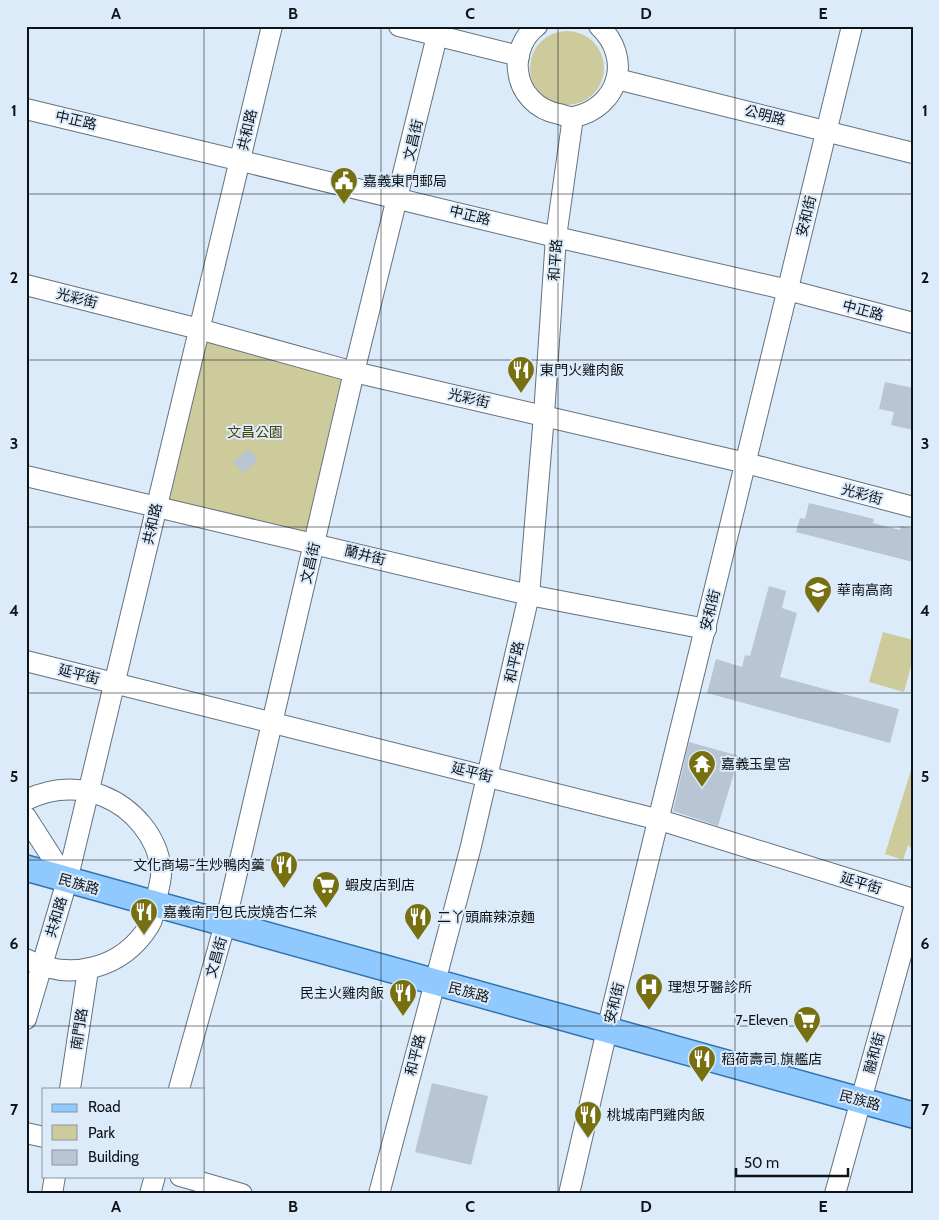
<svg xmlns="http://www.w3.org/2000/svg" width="939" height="1220" font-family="Cabin,'Noto Sans TC',sans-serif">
<rect width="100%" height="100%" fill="#dcebfa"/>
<g fill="#cdcb9c">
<circle cx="567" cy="68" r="37"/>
<path d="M203,340L333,372L341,379L305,535L164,502Z"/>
<path d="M883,632L913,640V659L904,692L869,682Z"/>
<path d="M913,764V851L908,845L903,860L885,854Z"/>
</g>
<g fill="#b7c5d4">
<path d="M885,382L913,388V430L891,425L894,412L879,409Z"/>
<path d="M249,449L258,461L243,473L233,462Z"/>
<path d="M809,503L874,519L873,523L900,530L901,526L913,529V562L796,532L800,518L805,519Z"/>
<path d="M769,586L786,591L782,608L797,613L780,677L899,709L890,743L707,693L716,659L742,667L745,655L750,656Z"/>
<path d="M689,742L739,756L718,826L673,811Z"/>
<path d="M432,1083L488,1096L471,1165L415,1152Z"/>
</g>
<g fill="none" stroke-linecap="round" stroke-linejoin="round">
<defs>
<g id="minor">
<path d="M399,26L519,56"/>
<path d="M537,26C524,35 516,54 518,70C520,93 537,110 559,114C563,115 570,118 574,117C619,107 633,58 599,26"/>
<path d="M617,79L913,153"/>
<path d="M26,109L556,237L788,290L913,323"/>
<path d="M26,285L199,329L354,372L746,463L913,507"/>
<path d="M26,476L529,595L706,629"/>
<path d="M26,661L660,820L913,899"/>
<path d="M26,800C51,788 77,786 103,796C133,808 158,837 161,870C162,879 158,889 157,897C156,906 154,918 149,926C122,969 70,982 26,959"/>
<path d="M26,817L67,881"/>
<path d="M26,1019L67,881L272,26"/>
<path d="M70,1089L88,970"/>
<path d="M179,1089L225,924L354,372L437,36"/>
<path d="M26,1133L44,1137"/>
<path d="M180,1176L242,1194"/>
<path d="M52,1194L55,1176"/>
<path d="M150,1194L155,1176"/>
<path d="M379,1194L471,846L529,595L544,415L556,237L573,117"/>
<path d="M569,1194L607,1030L852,26"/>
<path d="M835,1194L913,912"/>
</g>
<path id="major" d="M26,868L913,1115"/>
</defs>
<use href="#minor" stroke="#64717e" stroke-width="22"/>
<use href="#major" stroke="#3272ad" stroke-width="28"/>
<use href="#minor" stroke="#fff" stroke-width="20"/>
<use href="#major" stroke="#8fc9fe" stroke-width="25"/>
</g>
<path fill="none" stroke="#0e1318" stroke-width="1" stroke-opacity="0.55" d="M204,26V1194M381,26V1194M558,26V1194M735,26V1194M26,194H913M26,360H913M26,527H913M26,693H913M26,860H913M26,1026H913"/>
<defs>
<symbol id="civic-pin" viewBox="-11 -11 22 30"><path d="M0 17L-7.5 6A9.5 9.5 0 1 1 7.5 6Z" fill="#767011" stroke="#dcebfa"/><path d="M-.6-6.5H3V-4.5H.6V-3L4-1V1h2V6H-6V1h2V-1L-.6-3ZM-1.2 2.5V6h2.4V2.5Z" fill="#fff"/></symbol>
<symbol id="restaurant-pin" viewBox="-11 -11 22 30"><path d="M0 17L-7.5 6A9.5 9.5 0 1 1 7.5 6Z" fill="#767011" stroke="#dcebfa"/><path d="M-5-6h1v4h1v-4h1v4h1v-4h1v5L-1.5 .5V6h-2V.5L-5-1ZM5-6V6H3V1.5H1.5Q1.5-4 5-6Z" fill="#fff"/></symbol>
<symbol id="school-pin" viewBox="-11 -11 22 30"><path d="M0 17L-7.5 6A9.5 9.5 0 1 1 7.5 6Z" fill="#767011" stroke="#dcebfa"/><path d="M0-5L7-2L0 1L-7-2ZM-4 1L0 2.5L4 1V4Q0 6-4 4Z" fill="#fff"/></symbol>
<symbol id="temple-pin" viewBox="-11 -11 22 30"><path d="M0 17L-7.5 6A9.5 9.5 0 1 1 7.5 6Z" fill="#767011" stroke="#dcebfa"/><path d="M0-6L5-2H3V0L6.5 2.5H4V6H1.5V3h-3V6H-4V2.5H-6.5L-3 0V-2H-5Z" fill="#fff"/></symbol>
<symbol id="supermarket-pin" viewBox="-11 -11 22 30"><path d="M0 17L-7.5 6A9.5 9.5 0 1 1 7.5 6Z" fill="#767011" stroke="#dcebfa"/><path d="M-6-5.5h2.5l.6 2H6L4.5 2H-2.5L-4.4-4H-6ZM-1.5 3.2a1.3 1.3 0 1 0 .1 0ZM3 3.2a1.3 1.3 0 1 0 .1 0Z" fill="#fff"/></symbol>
<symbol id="hospital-pin" viewBox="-11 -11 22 30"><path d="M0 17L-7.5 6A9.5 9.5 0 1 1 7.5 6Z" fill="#767011" stroke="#dcebfa"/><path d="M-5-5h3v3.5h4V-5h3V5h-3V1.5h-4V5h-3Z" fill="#fff"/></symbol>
</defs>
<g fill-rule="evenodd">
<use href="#civic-pin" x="328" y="165" width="32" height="43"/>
<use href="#restaurant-pin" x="505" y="354" width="32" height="43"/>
<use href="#school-pin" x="802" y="574" width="32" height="43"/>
<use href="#temple-pin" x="686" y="748" width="32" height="43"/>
<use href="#restaurant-pin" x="268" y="849" width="32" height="43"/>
<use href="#supermarket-pin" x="310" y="869" width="32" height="43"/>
<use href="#restaurant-pin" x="128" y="896" width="32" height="43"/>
<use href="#restaurant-pin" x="402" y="901" width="32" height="43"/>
<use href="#hospital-pin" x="633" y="971" width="32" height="43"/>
<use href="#restaurant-pin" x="387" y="977" width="32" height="43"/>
<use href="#supermarket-pin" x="791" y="1004" width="32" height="43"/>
<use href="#restaurant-pin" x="686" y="1043" width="32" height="43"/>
<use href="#restaurant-pin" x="572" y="1099" width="32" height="43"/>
</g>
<g text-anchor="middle" stroke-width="4" stroke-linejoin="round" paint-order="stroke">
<g font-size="14" fill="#0e1318" stroke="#dcebfa">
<text transform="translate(765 115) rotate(14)" y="5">公明路</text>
<text transform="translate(76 120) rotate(13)" y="5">中正路</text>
<text transform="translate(247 130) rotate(-77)" y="5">共和路</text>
<text transform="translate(413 140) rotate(-77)" y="5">文昌街</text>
<text transform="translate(470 215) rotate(14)" y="5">中正路</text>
<text transform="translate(806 216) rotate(-76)" y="5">安和街</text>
<text transform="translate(555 260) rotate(-86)" y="5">和平路</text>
<text transform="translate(77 298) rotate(14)" y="5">光彩街</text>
<text transform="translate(863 310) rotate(15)" y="5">中正路</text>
<text transform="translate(469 398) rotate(13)" y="5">光彩街</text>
<text transform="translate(862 494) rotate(15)" y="5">光彩街</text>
<text transform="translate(152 524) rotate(-77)" y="5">共和路</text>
<text transform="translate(365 555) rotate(14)" y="5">蘭井街</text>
<text transform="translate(310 563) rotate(-77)" y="5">文昌街</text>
<text transform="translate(710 610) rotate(-76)" y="5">安和街</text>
<text transform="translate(514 662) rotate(-77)" y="5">和平路</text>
<text transform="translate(79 674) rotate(14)" y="5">延平街</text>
<text transform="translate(472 772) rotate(14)" y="5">延平街</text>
<text transform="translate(861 883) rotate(17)" y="5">延平街</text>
<text transform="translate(79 884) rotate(16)" y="5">民族路</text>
<text transform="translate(56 917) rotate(-73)" y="5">共和路</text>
<text transform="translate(216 957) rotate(-74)" y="5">文昌街</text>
<text transform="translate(469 992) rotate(15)" y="5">民族路</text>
<text transform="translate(614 1003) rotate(-76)" y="5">安和街</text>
<text transform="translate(79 1029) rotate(-81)" y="5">南門路</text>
<text transform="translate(874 1053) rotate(-75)" y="5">融和街</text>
<text transform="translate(415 1055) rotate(-76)" y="5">和平路</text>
<text transform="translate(860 1100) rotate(15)" y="5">民族路</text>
</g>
<g font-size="14" fill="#0e1318" stroke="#dcebfa" text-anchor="start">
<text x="363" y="186">嘉義東門郵局</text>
<text x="540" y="375">東門火雞肉飯</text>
<text x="837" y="595">華南高商</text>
<text x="721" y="769">嘉義玉皇宮</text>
<text x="265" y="870" text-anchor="end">文化商場-生炒鴨肉羹</text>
<text x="345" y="890">蝦皮店到店</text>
<text x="163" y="917">嘉義南門包氏炭燒杏仁茶</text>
<text x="437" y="922">二丫頭麻辣涼麵</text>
<text x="668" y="992">理想牙醫診所</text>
<text x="384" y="998" text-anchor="end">民主火雞肉飯</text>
<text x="788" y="1025" text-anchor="end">7-Eleven</text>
<text x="721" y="1064">稻荷壽司 旗艦店</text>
<text x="607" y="1120">桃城南門雞肉飯</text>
</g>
<g font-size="14" fill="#454100" stroke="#dcebfa">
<text x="255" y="437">文昌公園</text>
</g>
</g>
<rect width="939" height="1220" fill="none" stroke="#dcebfa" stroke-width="55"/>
<rect x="42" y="1088" width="162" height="90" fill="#dcebfa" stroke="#8a95a0"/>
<rect x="52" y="1104" width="25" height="8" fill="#8fc9fe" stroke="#8a95a0"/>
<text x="88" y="1112" font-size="15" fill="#0e1318">Road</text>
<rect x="52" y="1125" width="25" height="15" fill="#cdcb9c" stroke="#8a95a0"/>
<text x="88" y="1138" font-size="15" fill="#0e1318">Park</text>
<rect x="52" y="1150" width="25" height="15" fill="#b7c5d4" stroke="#8a95a0"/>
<text x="88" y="1162" font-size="15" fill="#0e1318">Building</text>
<path d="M736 1168v8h112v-8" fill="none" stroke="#0e1318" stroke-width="2.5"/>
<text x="744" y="1168" font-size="15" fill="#0e1318" stroke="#dcebfa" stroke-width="4" paint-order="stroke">50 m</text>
<rect x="28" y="28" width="884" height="1164" fill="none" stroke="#0e1318" stroke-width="2"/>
<g font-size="16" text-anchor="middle" font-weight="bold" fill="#0e1318">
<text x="116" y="19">A</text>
<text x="293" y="19">B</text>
<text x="470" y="19">C</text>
<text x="646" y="19">D</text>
<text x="823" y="19">E</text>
<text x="14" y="116">1</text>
<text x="925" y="116">1</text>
<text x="14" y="283">2</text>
<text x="925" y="283">2</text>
<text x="14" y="449">3</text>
<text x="925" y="449">3</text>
<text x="14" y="616">4</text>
<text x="925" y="616">4</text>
<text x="14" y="782">5</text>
<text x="925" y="782">5</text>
<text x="14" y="949">6</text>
<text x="925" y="949">6</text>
<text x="14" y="1115">7</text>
<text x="925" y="1115">7</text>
<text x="116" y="1212">A</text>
<text x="293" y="1212">B</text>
<text x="470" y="1212">C</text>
<text x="646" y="1212">D</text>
<text x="823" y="1212">E</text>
</g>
</svg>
